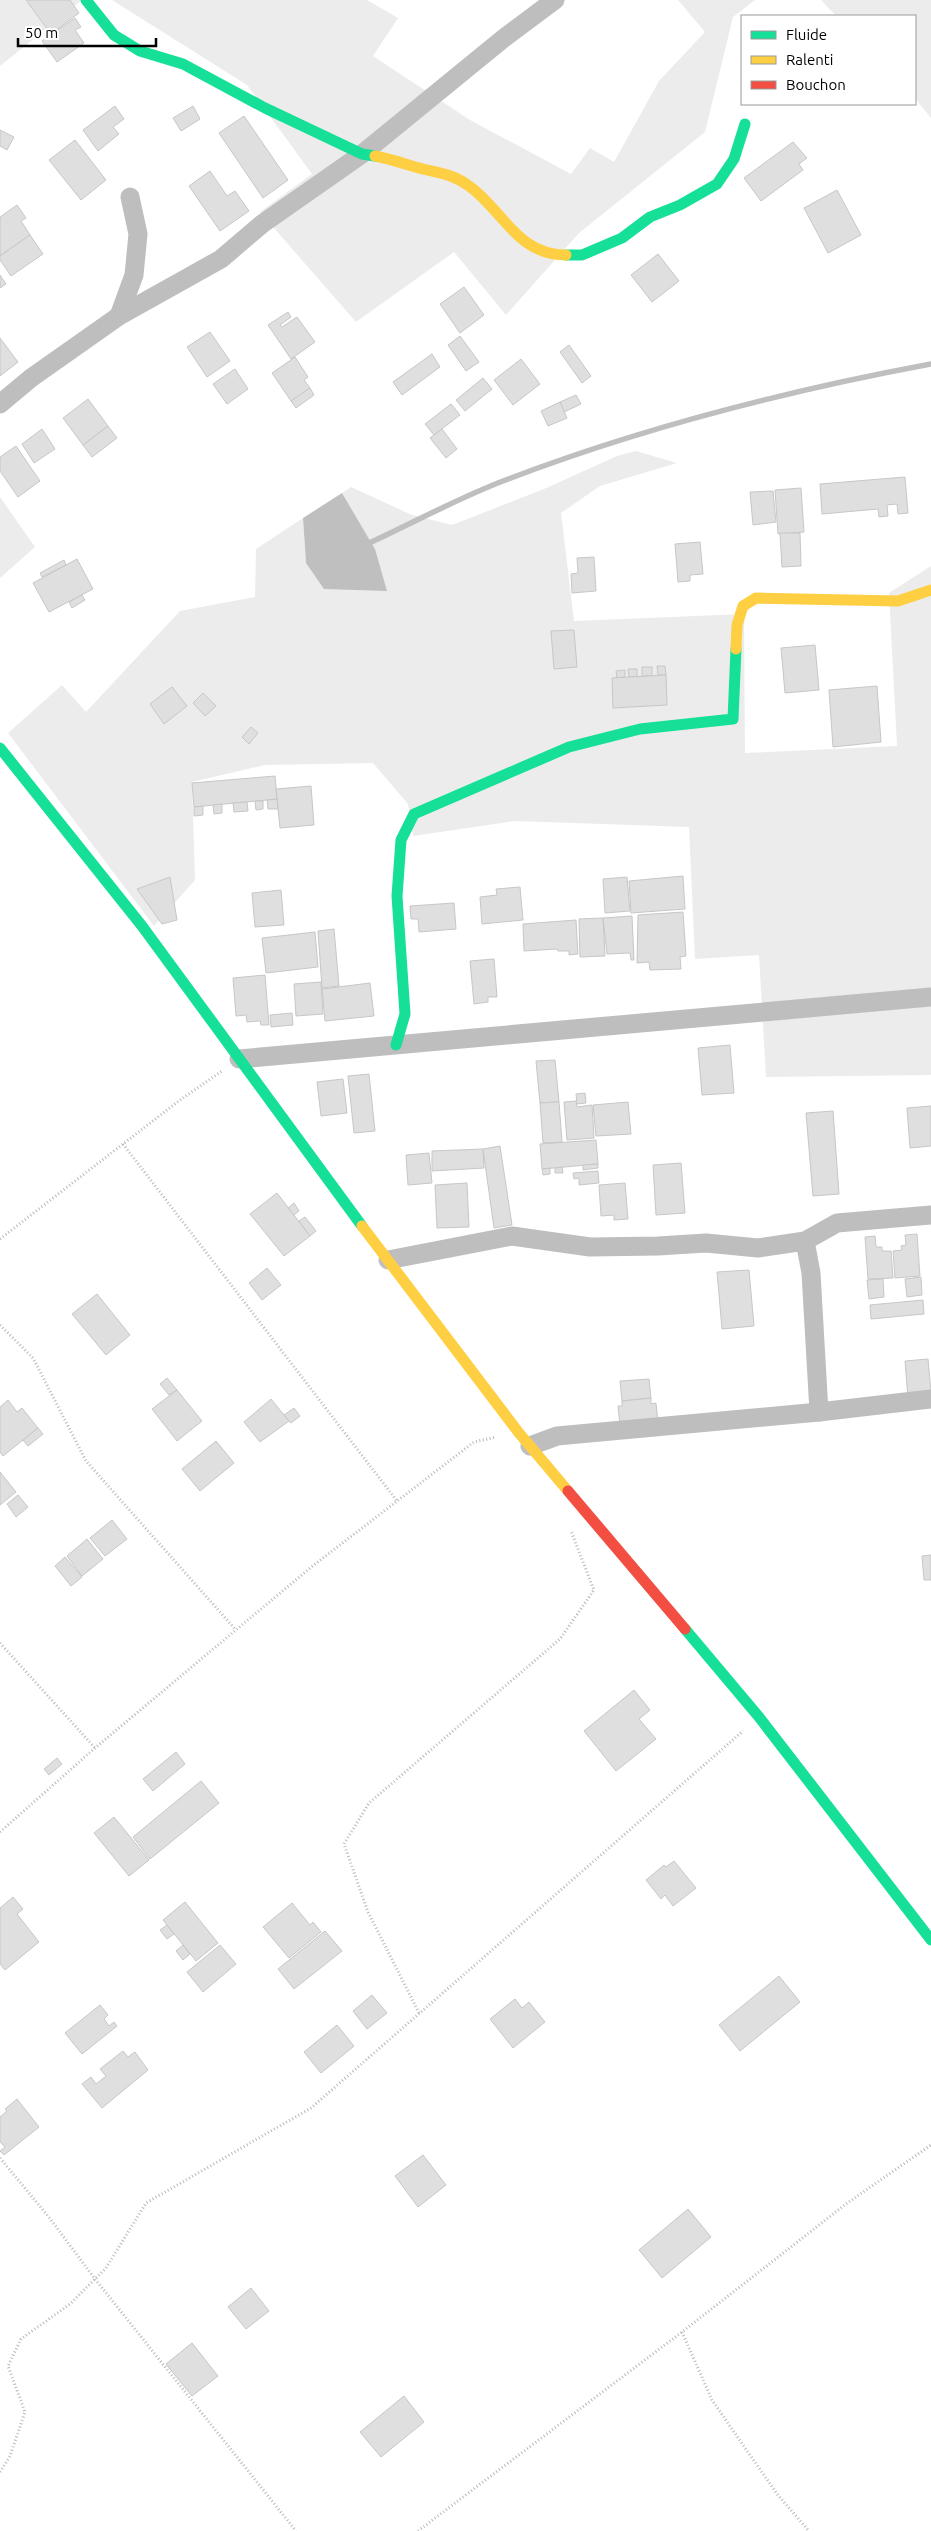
<svg xmlns="http://www.w3.org/2000/svg" width="931" height="2531" font-family="Ubuntu,sans-serif">
<rect width="100%" height="100%" fill="#fff"/>
<g fill="#ececec">
<path d="M0,0H82L0,66Z"/>
<path d="M112,0H367L398,18L373,56L470,120L571,174L590,148L614,162L659,81L705,32L678,0H755L733,17L705,132L579,233L506,315L454,252L356,322L260,212L312,174L247,85Z"/>
<path d="M821,0H931V118L915,98V16H836Z"/>
<path d="M636,451L677,463L600,486L561,513L574,621L744,614L745,753L897,746L889,593L931,566V1075L766,1077L759,955L695,959L689,827L515,821L413,836L408,804L373,763L265,765L192,782L195,880L154,926L8,733L62,685L86,712L180,611L255,597L256,549L303,518L306,563L375,549L342,493L351,487L412,515L452,525L544,489L617,456Z"/>
<path d="M0,497L35,547L0,578Z"/>
</g>
<path fill="#bfbfbf" d="M342,493L375,549L387,591L324,589L306,563L303,518Z"/>
<g fill="none" stroke-linecap="round" stroke-linejoin="round">
<path stroke="#bfbfbf" stroke-width="5.5" d="M365,545C411,524 456,499 503,481C641,428 786,391 931,364"/>
</g>
<g fill="#dfdfdf" stroke="#c7c7c7">
<path d="M26,0H70L79,13L51,34Z"/>
<path d="M75,18L81,27L75,30L84,43L57,62L42,41Z"/>
<path d="M115,106L124,119L113,127L119,134L98,151L83,130Z"/>
<path d="M193,106L200,119L181,131L173,118Z"/>
<path d="M244,116L288,180L263,198L219,133Z"/>
<path d="M0,130L14,137L7,150L0,146Z"/>
<path d="M75,140L106,180L81,200L49,160Z"/>
<path d="M793,142L807,158L799,164L803,170L761,201L744,178Z"/>
<path d="M210,171L227,196L235,191L249,211L220,231L189,186Z"/>
<path d="M837,190L861,235L828,253L804,208Z"/>
<path d="M17,205L26,218L21,221L30,235L0,256V217Z"/>
<path d="M30,235L43,254L11,276L0,260V256Z"/>
<path d="M658,254L679,281L652,302L631,275Z"/>
<path d="M0,275L6,284L0,288Z"/>
<path d="M464,287L484,315L460,333L440,304Z"/>
<path d="M288,312L291,317L280,325L282,327L297,317L315,342L291,359L268,325Z"/>
<path d="M210,332L230,361L207,377L187,347Z"/>
<path d="M460,336L479,362L466,371L448,345Z"/>
<path d="M0,338L18,362L0,376Z"/>
<path d="M569,345L591,376L582,383L560,352Z"/>
<path d="M432,354L440,367L402,395L393,382Z"/>
<path d="M295,357L308,377L304,380L310,388L291,401L272,373Z"/>
<path d="M521,359L540,384L513,405L494,380Z"/>
<path d="M235,369L248,389L227,404L213,384Z"/>
<path d="M483,378L492,389L465,411L456,400Z"/>
<path d="M310,388L314,395L296,408L291,401Z"/>
<path d="M576,395L581,404L564,412L560,402Z"/>
<path d="M88,399L108,426L83,445L63,418Z"/>
<path d="M560,402L567,418L548,426L541,411Z"/>
<path d="M451,404L460,415L434,435L425,424Z"/>
<path d="M108,426L117,438L92,457L83,445Z"/>
<path d="M42,429L55,449L34,463L22,444Z"/>
<path d="M442,429L457,449L446,458L430,438Z"/>
<path d="M16,446L40,481L18,497L0,471V457Z"/>
<path d="M905,477L908,513L898,514L897,504L887,505L888,516L879,517L878,509L822,514L820,484Z"/>
<path d="M801,488L804,532L778,534L775,490Z"/>
<path d="M773,491L776,522L753,525L750,492Z"/>
<path d="M780,533H800L801,566L782,567Z"/>
<path d="M700,542L703,574L690,575V581L678,582L675,544Z"/>
<path d="M594,557L596,591L572,593L571,574L578,573L577,558Z"/>
<path d="M77,559L93,589L49,612L33,583Z"/>
<path d="M64,560L66,565L42,577L40,573Z"/>
<path d="M82,595L85,600L72,608L69,602Z"/>
<path d="M574,630L577,667L554,669L551,631Z"/>
<path d="M815,645L819,690L785,693L781,648Z"/>
<path d="M657,666H665L666,675H658Z"/>
<rect x="642" y="667" width="10" height="9"/>
<path d="M628,669H637V677H629Z"/>
<path d="M625,670V677L617,678L616,671Z"/>
<path d="M666,675L667,705L613,708L612,678Z"/>
<path d="M877,686L881,742L833,747L829,690Z"/>
<path d="M172,687L187,706L164,724L150,704Z"/>
<path d="M203,693L216,706L205,716L193,703Z"/>
<path d="M251,727L258,733L249,744L242,737Z"/>
<path d="M275,776L277,799L194,807L192,783Z"/>
<path d="M311,786L314,825L280,828L276,789Z"/>
<path d="M277,799L278,809H268L267,800Z"/>
<path d="M255,801H263V809L256,810Z"/>
<path d="M247,802L248,811L234,812L233,803Z"/>
<path d="M222,804V813L214,814L213,805Z"/>
<path d="M203,806V815L194,816V807Z"/>
<path d="M683,876L685,909L631,913L629,881Z"/>
<path d="M170,877L177,920L162,924L137,889Z"/>
<path d="M627,877L630,911L605,913L603,879Z"/>
<path d="M520,887L523,920L482,924L480,897L497,895L496,889Z"/>
<path d="M281,890L284,925L255,927L252,893Z"/>
<path d="M454,903L456,929L419,932L418,919H411L410,906Z"/>
<path d="M683,912L686,956L680,957L681,969L650,970L649,962L637,963L638,915Z"/>
<path d="M632,916L634,960H631L630,953L607,954L603,918Z"/>
<path d="M603,918L605,956L580,957L579,919Z"/>
<path d="M576,920L578,954L569,955V951H558L557,949L524,951L523,924Z"/>
<path d="M334,929L339,986L322,988L318,931Z"/>
<path d="M315,932L318,967L266,973L262,938Z"/>
<path d="M494,959L497,997H488V1002L474,1004L470,961Z"/>
<path d="M265,975L269,1025H261L260,1021L247,1022L246,1015L236,1016L233,978Z"/>
<path d="M321,982L323,1014L296,1016L294,984Z"/>
<path d="M370,983L374,1016L325,1021L322,989Z"/>
<path d="M292,1013L293,1025L271,1027L270,1015Z"/>
<path d="M730,1045L734,1093L702,1095L698,1048Z"/>
<path d="M555,1060L559,1102L540,1103L536,1061Z"/>
<path d="M369,1074L375,1131L354,1133L348,1076Z"/>
<path d="M343,1079L347,1113L321,1116L317,1082Z"/>
<path d="M585,1093L586,1103L577,1104L576,1094Z"/>
<path d="M576,1101L577,1107L592,1105L594,1138L567,1140L564,1102Z"/>
<path d="M559,1102L562,1142L543,1143L540,1103Z"/>
<path d="M628,1102L631,1134L596,1136L593,1105Z"/>
<path d="M931,1106V1146L910,1148L907,1108Z"/>
<path d="M833,1111L839,1194L813,1196L806,1113Z"/>
<path d="M596,1140L598,1164L542,1169L540,1144Z"/>
<path d="M500,1146L512,1225L494,1228L483,1149Z"/>
<path d="M483,1149L484,1168L432,1171V1151Z"/>
<path d="M429,1153L432,1183L408,1185L406,1155Z"/>
<path d="M681,1163L685,1213L656,1215L653,1165Z"/>
<path d="M598,1164V1168L583,1170V1165Z"/>
<path d="M562,1167L563,1173H555V1168Z"/>
<path d="M550,1168V1174L543,1175L542,1169Z"/>
<path d="M598,1171L599,1183L579,1185V1178L574,1179L573,1173Z"/>
<path d="M467,1183L469,1227L437,1228L435,1185Z"/>
<path d="M625,1183L628,1219L614,1220V1215L601,1216L599,1185Z"/>
<path d="M277,1193L310,1236L284,1256L250,1214Z"/>
<path d="M294,1203L299,1211L294,1215L288,1208Z"/>
<path d="M305,1217L316,1231L310,1236L299,1221Z"/>
<path d="M917,1234L920,1276L895,1278L893,1251L902,1250L901,1246L906,1245L905,1235Z"/>
<path d="M875,1236L876,1247H882V1251H891L893,1278L868,1279L865,1237Z"/>
<path d="M267,1268L281,1285L262,1300L249,1283Z"/>
<path d="M749,1270L754,1326L722,1329L717,1272Z"/>
<path d="M921,1277L922,1295L907,1297L905,1279Z"/>
<path d="M883,1279L884,1297L869,1299L867,1280Z"/>
<path d="M97,1294L130,1335L106,1355L72,1314Z"/>
<path d="M923,1300L924,1314L871,1319L870,1305Z"/>
<path d="M928,1359L931,1392L908,1398L905,1361Z"/>
<path d="M167,1378L177,1390L169,1395L160,1384Z"/>
<path d="M649,1379L651,1398L622,1401L620,1381Z"/>
<path d="M177,1390L202,1421L177,1441L152,1409Z"/>
<path d="M651,1398V1404L656,1403L658,1422L620,1425L618,1406H622V1401Z"/>
<path d="M271,1399L289,1421L260,1442L244,1422Z"/>
<path d="M8,1400L17,1412L22,1408L38,1428L3,1456L0,1452V1407Z"/>
<path d="M294,1408L300,1416L291,1423L284,1415Z"/>
<path d="M38,1428L43,1434L28,1446L23,1440Z"/>
<path d="M216,1441L234,1463L200,1491L182,1469Z"/>
<path d="M0,1472L16,1492L0,1505Z"/>
<path d="M18,1495L28,1507L16,1517L7,1504Z"/>
<path d="M112,1520L127,1539L105,1556L90,1538Z"/>
<path d="M87,1539L103,1559L82,1576L67,1556Z"/>
<path d="M931,1555V1580H924L922,1556Z"/>
<path d="M65,1557L82,1577L71,1586L55,1566Z"/>
<path d="M634,1690L650,1710L639,1719L656,1739L616,1771L584,1731Z"/>
<path d="M176,1752L185,1764L153,1791L143,1779Z"/>
<path d="M57,1758L62,1764L49,1775L44,1769Z"/>
<path d="M201,1781L219,1803L150,1859L133,1837Z"/>
<path d="M114,1817L149,1860L129,1876L94,1833Z"/>
<path d="M674,1861L696,1888L673,1906L665,1895L661,1899L646,1880L664,1865L666,1867Z"/>
<path d="M13,1897L23,1909L17,1914L39,1942L5,1970L0,1964V1908Z"/>
<path d="M185,1902L218,1943L196,1961L163,1920Z"/>
<path d="M292,1903L310,1925L313,1922L321,1932L289,1958L263,1927Z"/>
<path d="M167,1925L174,1934L167,1939L160,1930Z"/>
<path d="M325,1931L342,1951L294,1989L278,1969Z"/>
<path d="M183,1945L190,1954L183,1960L176,1951Z"/>
<path d="M220,1945L236,1964L203,1992L187,1972Z"/>
<path d="M779,1976L800,2002L740,2051L719,2025Z"/>
<path d="M372,1995L387,2013L367,2029L353,2011Z"/>
<path d="M515,1999L522,2008L529,2002L545,2022L513,2048L490,2019Z"/>
<path d="M100,2005L108,2015L104,2019L109,2026L114,2022L117,2026L82,2054L65,2033Z"/>
<path d="M337,2025L354,2046L321,2073L304,2052Z"/>
<path d="M123,2051L128,2057L135,2052L148,2070L102,2108L82,2084L91,2077L96,2084L106,2076L100,2069Z"/>
<path d="M17,2099L39,2127L4,2155L0,2151L5,2147L0,2142V2117L7,2111L5,2109Z"/>
<path d="M423,2155L446,2185L418,2207L395,2176Z"/>
<path d="M688,2209L711,2237L662,2278L639,2250Z"/>
<path d="M251,2288L269,2311L246,2329L228,2307Z"/>
<path d="M192,2343L218,2376L192,2396L166,2364Z"/>
<path d="M404,2396L424,2422L381,2457L360,2432Z"/>
</g>
<g fill="none" stroke-linecap="round" stroke-linejoin="round">
<g stroke="#b9b9b9" stroke-width="3" stroke-dasharray="1 2.5" stroke-linecap="butt">
<path d="M123,1144L397,1501"/>
<path d="M0,1239L180,1100L222,1071"/>
<path d="M0,1325L33,1358L86,1461L236,1630"/>
<path d="M0,1643L95,1748"/>
<path d="M0,1832L95,1748L310,1568L474,1442L496,1437"/>
<path d="M419,2013L368,1912L344,1844L369,1803L560,1639L594,1590L571,1531"/>
<path d="M0,2158L48,2216L95,2279L296,2531"/>
<path d="M682,2332L712,2400L777,2494L809,2531"/>
<path d="M0,2472L10,2456L25,2412L8,2366L21,2339L70,2304L106,2268L146,2203L311,2108L743,1731"/>
<path d="M418,2531L682,2332L846,2204L931,2145"/>
</g>
<g stroke="#bebebe" stroke-width="19">
<path d="M119,316L134,275L138,234L130,197"/>
<path d="M0,404L31,378L119,316L221,259L262,224L362,154L504,38L555,0"/>
<path d="M239,1059L931,997"/>
<path d="M805,1241L811,1273L819,1412"/>
<path d="M388,1260L512,1236L590,1247L658,1246L706,1243L758,1248L805,1241L837,1223L931,1215"/>
<path d="M530,1446L557,1436L819,1412L931,1399"/>
</g>
<g stroke="#16e098" stroke-width="11">
<path d="M86,0L114,35L140,51L183,64L265,108L362,154L375,156"/>
<path d="M566,255H582L622,238L650,217L680,205L717,184L734,159L745,124"/>
<path d="M0,748L142,926L362,1226"/>
<path d="M396,1045L405,1014L397,896L401,840L414,814L569,747L640,729L733,719L736,649"/>
<path d="M685,1629L759,1717L931,1940"/>
</g>
<g stroke="#ffcf43" stroke-width="11">
<path d="M375,156C392,159 407,165 423,169C440,173 455,175 469,186C503,210 517,255 566,255"/>
<path d="M736,649L737,625L743,606L756,598L898,601L931,590"/>
<path d="M362,1226L519,1433L568,1491"/>
</g>
<path stroke="#f24e42" stroke-width="11" d="M568,1491L685,1629"/>
</g>
<rect x="741" y="15" width="175" height="90" fill="#ffffff" stroke="#999999"/>
<rect x="751" y="31" width="25" height="8" fill="#16e098" stroke="#999999"/>
<text x="786" y="40" font-size="15" fill="#000000">Fluide</text>
<rect x="751" y="56" width="25" height="8" fill="#ffcf43" stroke="#999999"/>
<text x="786" y="65" font-size="15" fill="#000000">Ralenti</text>
<rect x="751" y="81" width="25" height="8" fill="#f24e42" stroke="#999999"/>
<text x="786" y="90" font-size="15" fill="#000000">Bouchon</text>
<path d="M18 38v8h138v-8" fill="none" stroke="#000000" stroke-width="2.5"/>
<text x="25" y="38" font-size="15" fill="#000000" stroke="#ffffff" stroke-width="4" paint-order="stroke">50 m</text>
</svg>
